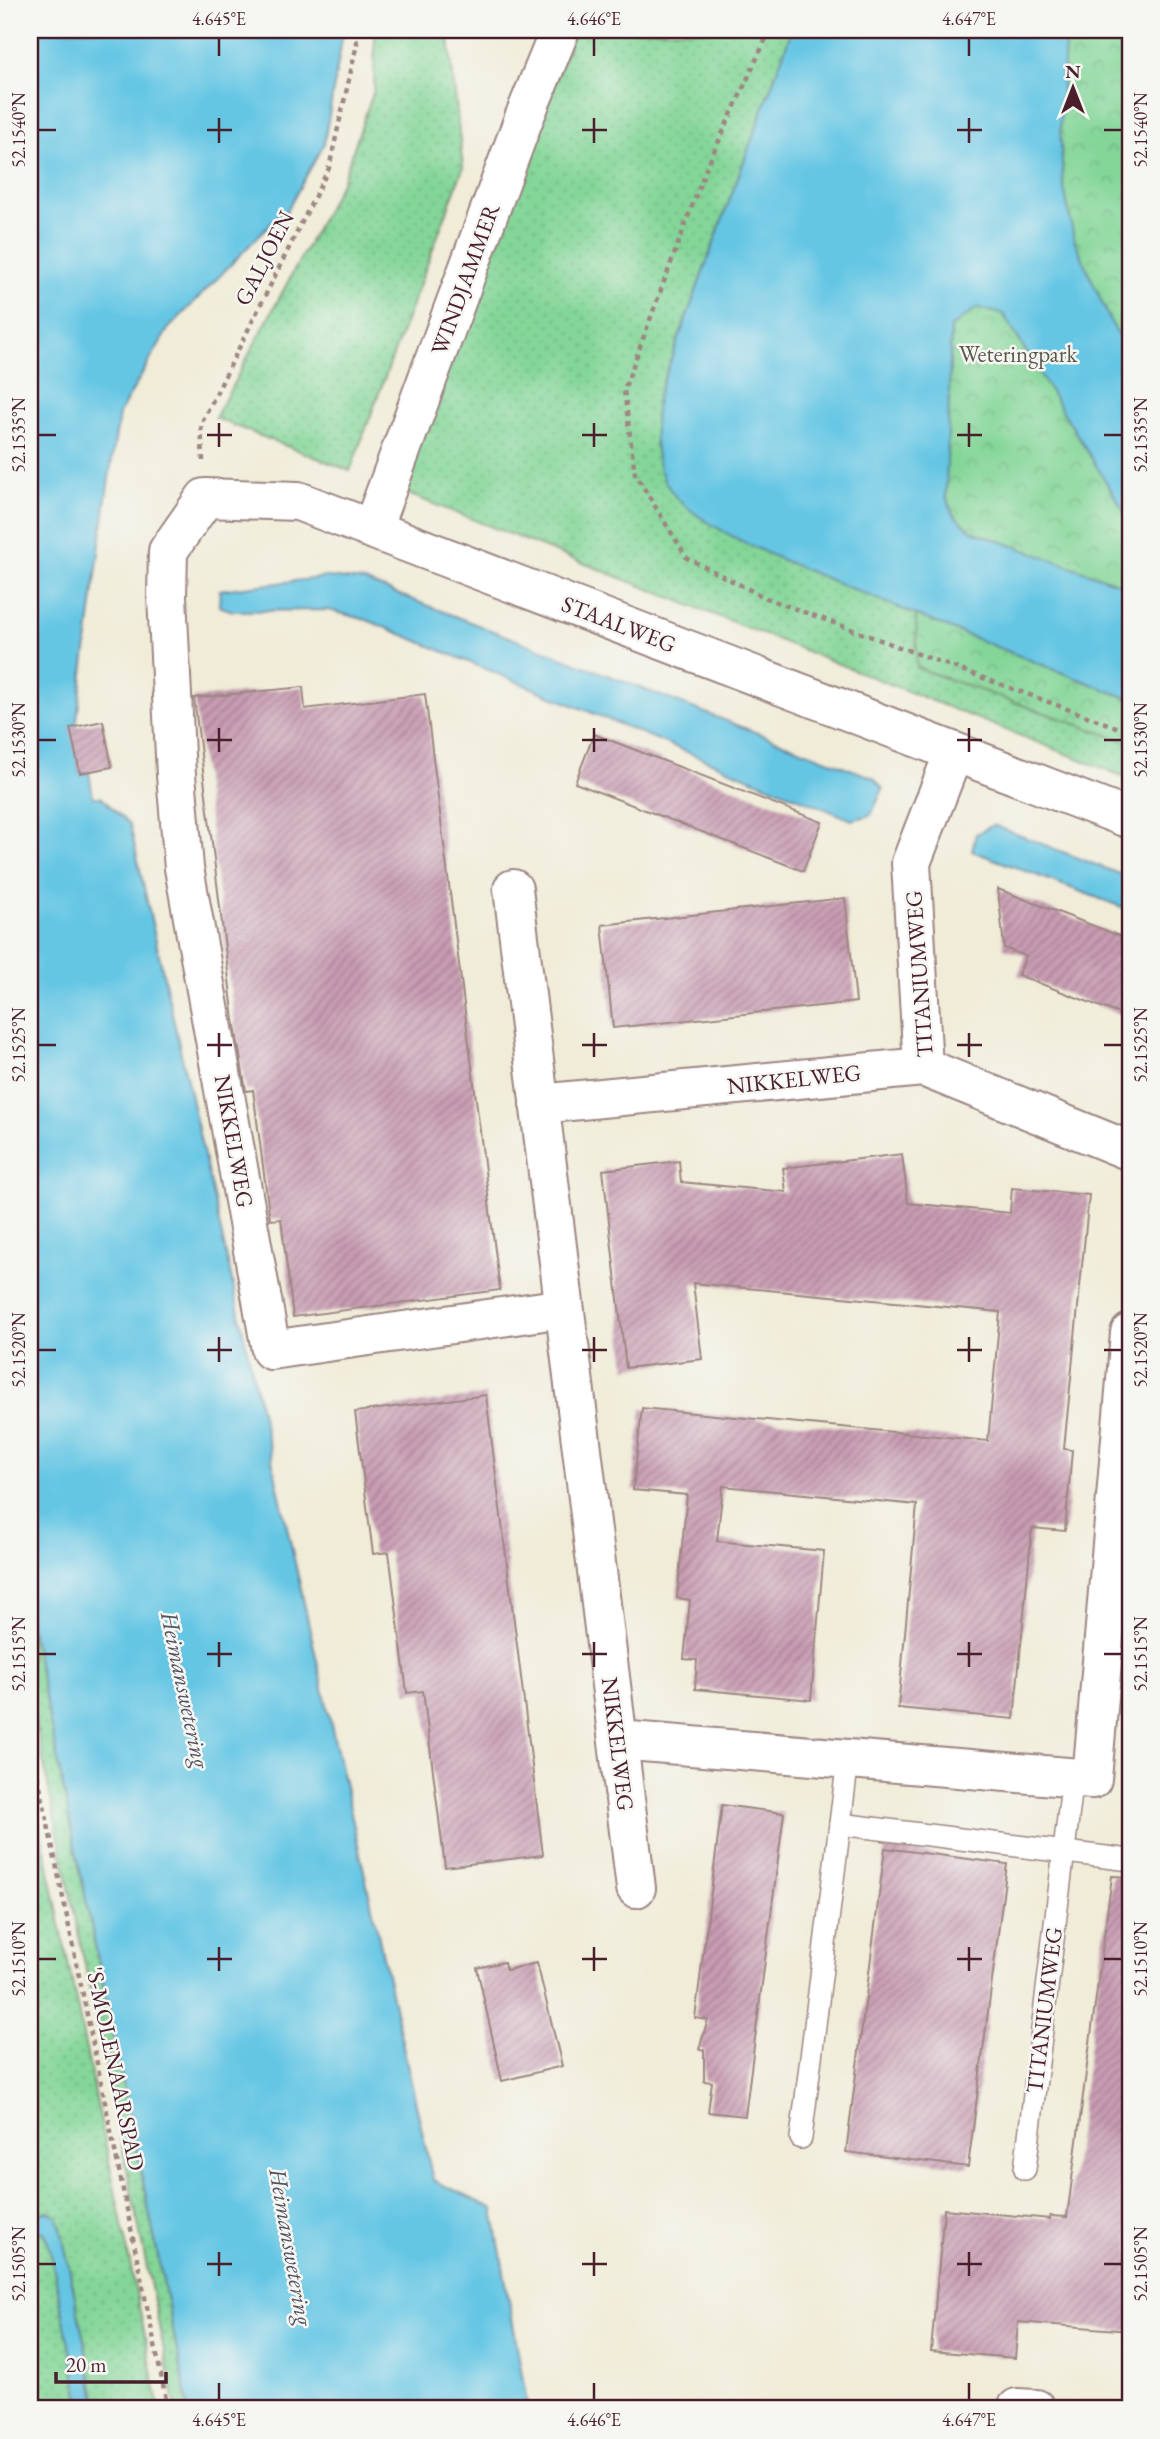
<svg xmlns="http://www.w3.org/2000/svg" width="1160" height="2439" font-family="'EB Garamond',serif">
<defs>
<pattern id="grass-dots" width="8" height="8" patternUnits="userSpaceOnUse" patternTransform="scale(1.75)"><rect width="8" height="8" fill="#83d698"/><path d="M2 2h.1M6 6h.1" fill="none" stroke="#73b783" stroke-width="1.8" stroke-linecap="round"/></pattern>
<pattern id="park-crowns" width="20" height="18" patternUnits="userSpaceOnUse" patternTransform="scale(1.75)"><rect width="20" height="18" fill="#83d698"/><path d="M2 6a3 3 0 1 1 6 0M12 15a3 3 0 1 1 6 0" fill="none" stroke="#73b783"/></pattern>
<pattern id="building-hatch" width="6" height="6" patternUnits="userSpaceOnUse" patternTransform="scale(1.75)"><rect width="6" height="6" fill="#c89cb2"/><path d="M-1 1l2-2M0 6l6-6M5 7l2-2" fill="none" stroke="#a47f91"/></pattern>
</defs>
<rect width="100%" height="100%" fill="#f6f6f2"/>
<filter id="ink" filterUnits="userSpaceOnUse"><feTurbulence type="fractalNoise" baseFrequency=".0143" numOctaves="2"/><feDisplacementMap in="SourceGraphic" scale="14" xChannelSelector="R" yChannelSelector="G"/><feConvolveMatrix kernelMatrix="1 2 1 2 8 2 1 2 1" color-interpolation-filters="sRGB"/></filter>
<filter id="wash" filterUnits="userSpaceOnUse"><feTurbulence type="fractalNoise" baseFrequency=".00686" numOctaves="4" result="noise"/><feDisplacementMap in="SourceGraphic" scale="28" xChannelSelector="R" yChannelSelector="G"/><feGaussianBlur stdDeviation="1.57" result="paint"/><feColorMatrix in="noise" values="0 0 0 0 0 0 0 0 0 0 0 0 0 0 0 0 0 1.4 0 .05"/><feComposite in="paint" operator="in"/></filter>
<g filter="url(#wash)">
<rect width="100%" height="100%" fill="#f0ecd8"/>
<g fill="url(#grass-dots)" stroke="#667a62" stroke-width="2">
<path d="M375,30H448L463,168L350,471L215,418L343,179L374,90Z"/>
<path d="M575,30H792L657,398L1130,699V779L398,490Z"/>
<path d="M30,1623L189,2409H176L30,1697Z"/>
<path d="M30,1776L34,1797L160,2409H98L60,2224L49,2212L30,2214Z"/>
<path d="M30,2231L44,2232L48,2240L82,2409H30Z"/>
</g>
<path fill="url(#park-crowns)" stroke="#667a62" stroke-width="2" d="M976,30H1130V743L917,668L913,427Z"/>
<g fill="#65c6e4" stroke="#587288" stroke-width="2">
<path d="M30,30H341L342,39L324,144L286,212L281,213L168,329L119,414L106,498L76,727L71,728L80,773L89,772L93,797H101L130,825L433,2180L493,2209L528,2409H189L30,1623Z"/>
<path d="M792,30H1066L1060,125L1063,182L1074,239L1110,321L1130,353V521L1003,314L977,308L951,327L946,497L953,514L972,531L1117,583L1130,585V699C1044,666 958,632 872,597C820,575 703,534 671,491C651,464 654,429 657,398Z"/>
<path d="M327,577L364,581L874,778L883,789L871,815L852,820L367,620L328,610L233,611L219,606L220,590Z"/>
<path d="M993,825L1130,878V910L972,851L976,834Z"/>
<path d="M49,2212L56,2216L60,2224L98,2409H82L48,2240L44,2232L30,2231V2214Z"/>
</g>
<g id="blocks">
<g fill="url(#building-hatch)">
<path d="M303,687L305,709L425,694L500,1290L293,1317L281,1219L270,1220L253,1090L246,1091L234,1020L194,698Z"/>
<path d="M103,721L112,767L80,773L70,728Z"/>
<path d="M594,734L822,822L803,871L575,783Z"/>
<path d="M998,889L1130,940V1018L1018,975L1026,956L1004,948Z"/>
<path d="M845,898L856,1002L613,1028L602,925Z"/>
<path d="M902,1154L908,1203L1010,1213L1012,1188L1089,1195L1064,1449L1072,1450L1065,1531L1032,1528L1014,1719L898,1708L917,1505L764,1490L723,1486L717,1541L824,1551L811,1700L695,1689L697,1660L684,1659L690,1600L677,1598L687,1495L633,1490L642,1408L988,1441L1000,1312L693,1283L702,1359L626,1368L603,1170L679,1161L681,1182L786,1192L783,1168Z"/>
<path d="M486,1395L543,1855L445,1867L423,1691L407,1693L389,1552L373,1554L355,1412Z"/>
<path d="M722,1805L784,1813L745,2116L708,2112L712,2082L704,2081V2050L699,2049L708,2020L695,2018Z"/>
<path d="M885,1848L1007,1864L968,2167L846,2152Z"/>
<path d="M1112,1876L1130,1877V2331L1018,2322L1015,2358L931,2351L944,2209L1050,2219V2216L1067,2217Z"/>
<path d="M504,1962L506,1970L537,1963L562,2066L502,2081L477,1968Z"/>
</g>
</g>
</g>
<g filter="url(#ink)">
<use href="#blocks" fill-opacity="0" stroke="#9d8682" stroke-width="2"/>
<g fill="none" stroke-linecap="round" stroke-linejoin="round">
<defs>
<g id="lane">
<path d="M840,1824L1130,1860"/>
<path d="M801,2138L848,1759"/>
<path d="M1025,2169L1073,1777"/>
</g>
<g id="street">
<path d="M372,529L524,118L560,30"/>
<path d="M954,752L911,863L923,1067L1130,1151"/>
<path d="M513,889L636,1888"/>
<path d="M539,1104L923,1067"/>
<path d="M564,1308L271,1350L184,868L176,775L167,596L168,551L205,498L298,501L1130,819"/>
<path d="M618,1740L1092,1779L1130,1333"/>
<path d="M1017,2408L1036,2409"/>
</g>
</defs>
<use href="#lane" stroke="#9d8682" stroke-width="24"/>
<use href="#street" stroke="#9d8682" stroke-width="42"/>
<g stroke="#9d8682" stroke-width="4.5" stroke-dasharray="5 5" stroke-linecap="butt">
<path d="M770,30L705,171L624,390L635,474L687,558L766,598L1130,732"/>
<path d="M203,461L201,424L329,168L357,44L355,30"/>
<path d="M30,1737L168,2409"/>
</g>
<use href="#lane" stroke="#fff" stroke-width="21"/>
<use href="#street" stroke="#fff" stroke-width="38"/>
</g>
</g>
<path fill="none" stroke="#4a1f2b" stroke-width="2.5" d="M219,38V56M594,38V56M969,38V56M219,118V143M594,118V143M969,118V143M38,130H56M207,130H232M582,130H607M957,130H982M1104,130H1122M219,423V447M594,423V447M969,423V447M38,435H56M207,435H232M582,435H607M957,435H982M1104,435H1122M219,728V752M594,728V752M969,728V752M38,740H56M207,740H232M582,740H607M957,740H982M1104,740H1122M219,1033V1057M594,1033V1057M969,1033V1057M38,1045H56M207,1045H232M582,1045H607M957,1045H982M1104,1045H1122M219,1337V1362M594,1337V1362M969,1337V1362M38,1350H56M207,1350H232M582,1350H607M957,1350H982M1104,1350H1122M219,1642V1667M594,1642V1667M969,1642V1667M38,1654H56M207,1654H232M582,1654H607M957,1654H982M1104,1654H1122M219,1947V1971M594,1947V1971M969,1947V1971M38,1959H56M207,1959H232M582,1959H607M957,1959H982M1104,1959H1122M219,2252V2276M594,2252V2276M969,2252V2276M38,2264H56M207,2264H232M582,2264H607M957,2264H982M1104,2264H1122M219,2383V2400M594,2383V2400M969,2383V2400"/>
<g text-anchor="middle" stroke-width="5" stroke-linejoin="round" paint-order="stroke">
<g font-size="23" fill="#4a1f2b" stroke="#f6f6f2">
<text transform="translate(264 258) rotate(-63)" y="8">GALJOEN</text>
<text transform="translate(465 279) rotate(-70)" y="8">WINDJAMMER</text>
<text transform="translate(619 624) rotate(21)" y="8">STAALWEG</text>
<text transform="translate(919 974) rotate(-94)" y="8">TITANIUMWEG</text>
<text transform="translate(794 1079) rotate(-6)" y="8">NIKKELWEG</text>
<text transform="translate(234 1141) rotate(80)" y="8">NIKKELWEG</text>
<text transform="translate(618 1744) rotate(83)" y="8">NIKKELWEG</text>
<text transform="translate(1044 2010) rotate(-83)" y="8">TITANIUMWEG</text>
<text transform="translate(116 2069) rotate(78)" y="8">'S-MOLENAARSPAD</text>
</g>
<g font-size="23" fill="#5b564c" stroke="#f6f6f2">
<text x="1018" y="362">Weteringpark</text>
</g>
<g font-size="24" font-style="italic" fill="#525162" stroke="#f6f6f2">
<text transform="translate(185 1690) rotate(78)" y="8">Heimanswetering</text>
<text transform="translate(291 2247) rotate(80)" y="8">Heimanswetering</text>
</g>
</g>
<rect width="1160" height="2439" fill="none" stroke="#f6f6f2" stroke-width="77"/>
<g transform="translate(1073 88)" stroke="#f6f6f2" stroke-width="5" paint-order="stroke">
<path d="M0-5L12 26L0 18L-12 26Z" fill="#4a1f2b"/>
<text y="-10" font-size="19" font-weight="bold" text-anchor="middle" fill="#4a1f2b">N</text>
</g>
<path d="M56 2372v10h110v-10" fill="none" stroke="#4a1f2b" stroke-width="3.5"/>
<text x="66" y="2372" font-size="21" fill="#4a1f2b" stroke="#f6f6f2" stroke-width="5" paint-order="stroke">20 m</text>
<rect x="38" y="38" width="1084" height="2362" fill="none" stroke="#4a1f2b" stroke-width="2.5"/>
<g font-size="18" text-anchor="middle" fill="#4a1f2b">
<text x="219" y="25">4.645°E</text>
<text x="594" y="25">4.646°E</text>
<text x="969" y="25">4.647°E</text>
<text transform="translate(19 130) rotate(-90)" y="6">52.1540°N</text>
<text transform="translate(1141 130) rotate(-90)" y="6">52.1540°N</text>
<text transform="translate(19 435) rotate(-90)" y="6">52.1535°N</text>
<text transform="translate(1141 435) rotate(-90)" y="6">52.1535°N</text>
<text transform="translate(19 740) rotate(-90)" y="6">52.1530°N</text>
<text transform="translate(1141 740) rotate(-90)" y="6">52.1530°N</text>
<text transform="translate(19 1045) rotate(-90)" y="6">52.1525°N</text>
<text transform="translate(1141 1045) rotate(-90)" y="6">52.1525°N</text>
<text transform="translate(19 1350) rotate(-90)" y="6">52.1520°N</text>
<text transform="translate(1141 1350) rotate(-90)" y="6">52.1520°N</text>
<text transform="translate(19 1654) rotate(-90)" y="6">52.1515°N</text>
<text transform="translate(1141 1654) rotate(-90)" y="6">52.1515°N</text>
<text transform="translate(19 1959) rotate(-90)" y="6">52.1510°N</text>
<text transform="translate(1141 1959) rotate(-90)" y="6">52.1510°N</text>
<text transform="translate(19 2264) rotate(-90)" y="6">52.1505°N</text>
<text transform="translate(1141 2264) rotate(-90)" y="6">52.1505°N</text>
<text x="219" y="2426">4.645°E</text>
<text x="594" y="2426">4.646°E</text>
<text x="969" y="2426">4.647°E</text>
</g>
</svg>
